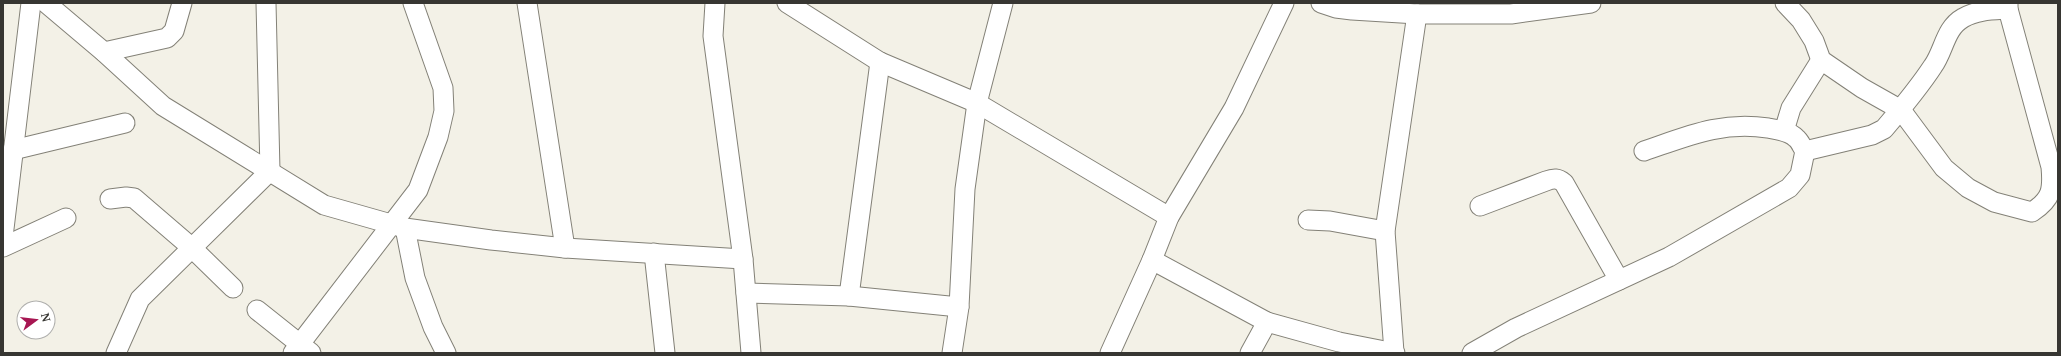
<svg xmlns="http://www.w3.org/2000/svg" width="2061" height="356" font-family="'Noto Serif',serif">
<rect width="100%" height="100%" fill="#f3f1e7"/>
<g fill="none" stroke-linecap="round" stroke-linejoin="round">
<defs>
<g id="minor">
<path d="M46,3L104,52L163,106L324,205L405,228L491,240L565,248L743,259"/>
<path d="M527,3L565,248"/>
<path d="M715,3L713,36L743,259L751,353"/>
<path d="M787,3L880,62L977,103L1169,217"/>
<path d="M1321,3L1336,8L1352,10L1417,14H1511L1591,3"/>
<path d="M1785,3L1801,20L1814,41L1821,60L1862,88L1901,110L1944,168L1968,188L1994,202L2032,212C2052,199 2053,189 2051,167L2008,9V3"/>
<path d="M104,52L167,38L174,31L182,3"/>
<path d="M1784,131L1791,108L1821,60"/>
<path d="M13,150L125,123"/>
<path d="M1805,151L1872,135L1884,129C1901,109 1918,89 1933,66C1944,51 1945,28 1963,18C1976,10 1993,10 2008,9"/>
<path d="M110,199L126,197L134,198L191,247L233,288"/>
<path d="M1480,206L1546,181C1554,178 1558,178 1564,183L1619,280"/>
<path d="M1308,220L1330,221L1385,231"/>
<path d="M405,228L415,278L433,327L446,353"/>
<path d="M3,237L31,3"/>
<path d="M3,247L66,218"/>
<path d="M654,253L665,353"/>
<path d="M1152,260L1267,322L1339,342L1395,353"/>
<path d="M746,293L849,296L959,307"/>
<path d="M849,296L880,62"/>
<path d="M257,310L311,353"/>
<path d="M1394,352L1385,231L1417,14"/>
<path d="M116,353L140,299L270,171L266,3"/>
<path d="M293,353L418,190L438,137L444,111L443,88L413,3"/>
<path d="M952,353L959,307L965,189L977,103L1003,3"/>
<path d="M1110,353L1152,260L1169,217L1234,108L1284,3"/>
<path d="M1250,353L1267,322"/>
<path d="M1472,353L1516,328L1669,257L1789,188L1800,175L1805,151C1802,147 1800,141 1796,138C1789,131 1778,130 1768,128C1721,121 1688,136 1644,151"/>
</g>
</defs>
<use href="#minor" stroke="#838177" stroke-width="21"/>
<use href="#minor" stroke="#fff" stroke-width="19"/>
</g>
<rect width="2061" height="356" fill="none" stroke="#373632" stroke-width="8"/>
<g transform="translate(36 320) rotate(75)"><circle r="19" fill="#ffffff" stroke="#afafad"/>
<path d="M0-3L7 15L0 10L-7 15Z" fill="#a71652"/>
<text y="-6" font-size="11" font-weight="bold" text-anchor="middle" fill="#373632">N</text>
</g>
</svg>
